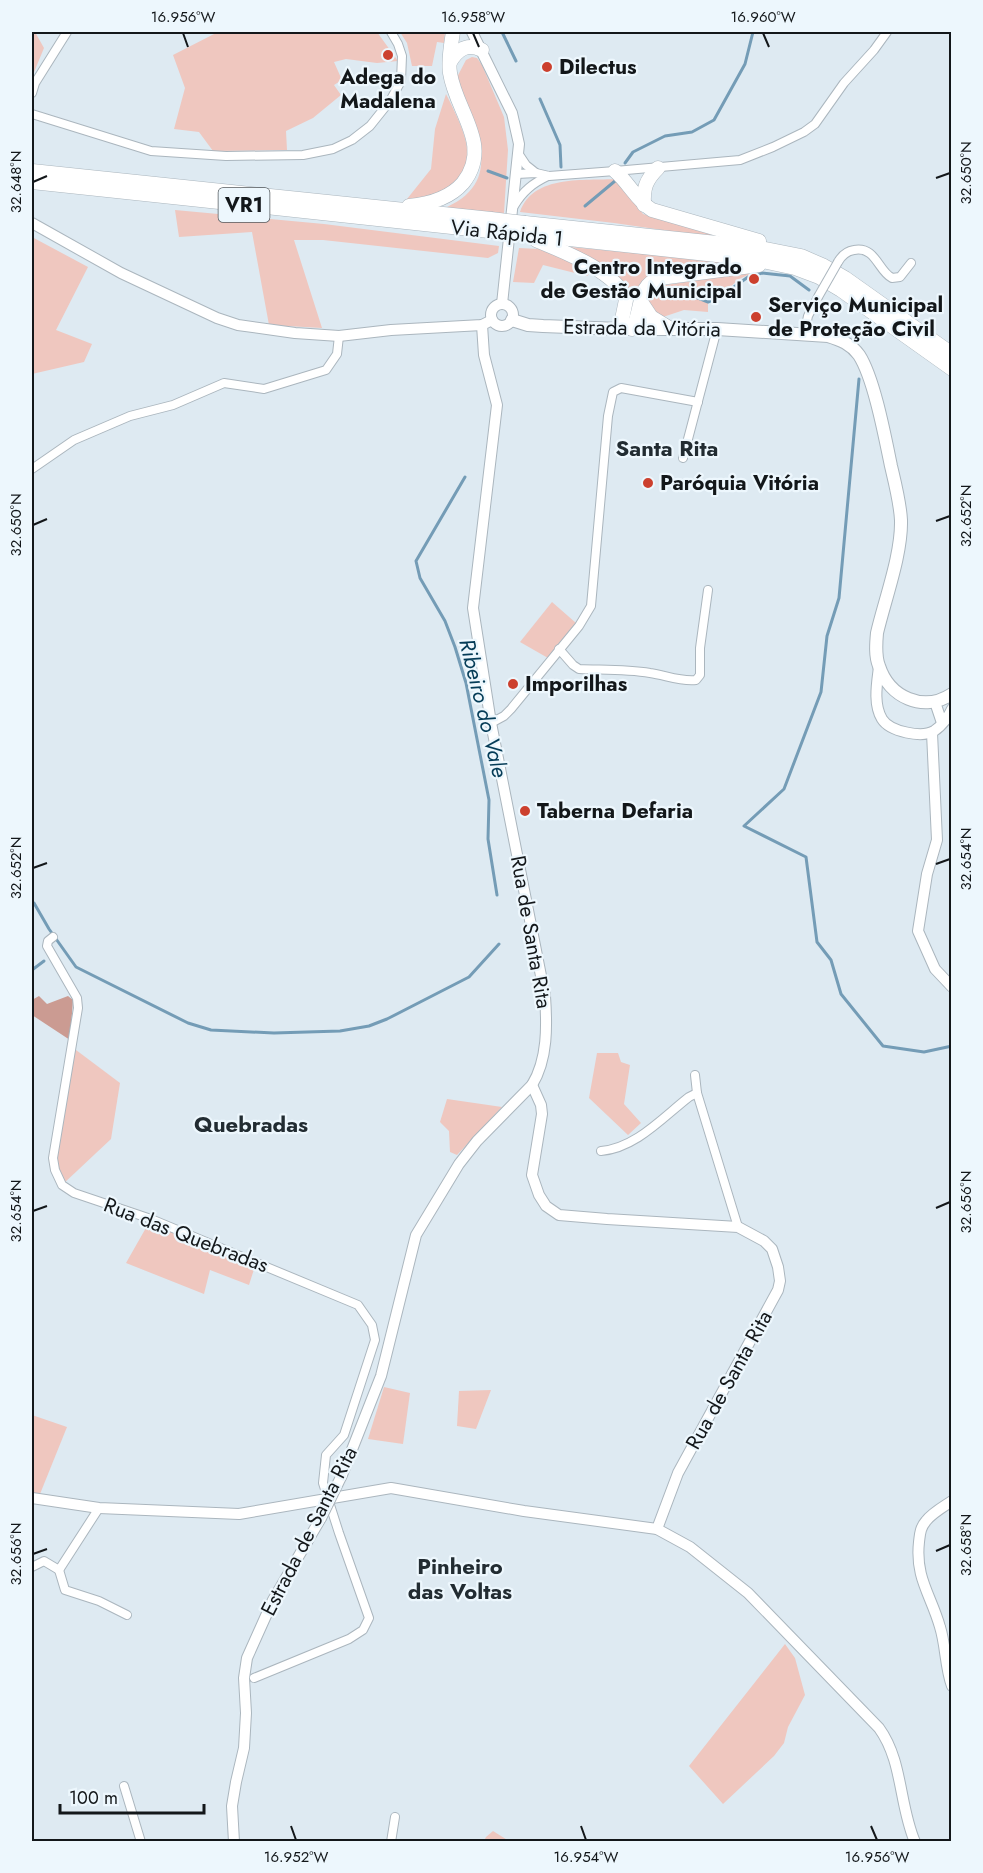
<svg xmlns="http://www.w3.org/2000/svg" width="983" height="1873" font-family="Jost,sans-serif">
<rect width="100%" height="100%" fill="#deeaf2"/>
<g fill="#efc7bf">
<path d="M32,32H35L44,48L32,77Z"/>
<path d="M218,32H377L398,61L377,63L346,59L334,62L342,80L334,85L341,95L313,118L286,131L287,150L213,151L199,132L174,129L185,88L173,55Z"/>
<path d="M400,32H445L444,43L437,42L432,66H412L407,43Z"/>
<path d="M472,57L477,58L482,65L504,117L508,150L504,213L440,210C510,183 474,128 456,79L466,60Z"/>
<path d="M446,94C453,108 467,135 467,150C468,187 438,200 407,199L431,169L435,129Z"/>
<path d="M617,179L643,214L732,240L614,223L520,212C533,174 585,181 617,179Z"/>
<path d="M175,210L324,224L499,246L498,253L488,258L323,240H294L322,328L269,325L252,232L179,237Z"/>
<path d="M32,237L88,267L56,330L92,344L84,362L32,374Z"/>
<path d="M570,247L720,261L725,263L651,276C633,285 633,298 633,317L631,319V301Z"/>
<path d="M519,248L539,249L592,271L587,276L543,265L534,283L513,282Z"/>
<path d="M757,271L739,279L719,297L708,303V312L684,310L663,317L650,311L646,295L649,291L659,286Z"/>
<path d="M552,602L576,623L548,658L520,642Z"/>
<path d="M72,1047L120,1083L111,1139L62,1185L55,1170Z"/>
<path d="M597,1053H618L621,1062L630,1065L624,1104L641,1123L628,1135L589,1098Z"/>
<path d="M447,1099L502,1107L457,1155L450,1152L449,1131L440,1122Z"/>
<path d="M151,1219L256,1263L249,1285L210,1270L204,1294L126,1263Z"/>
<path d="M384,1387L410,1393L403,1444L368,1439Z"/>
<path d="M491,1390L476,1429L457,1426L459,1391Z"/>
<path d="M32,1415L67,1427L40,1494L32,1493Z"/>
<path d="M785,1644L795,1658L805,1695L788,1727L784,1743L774,1756L723,1804L689,1766Z"/>
<path d="M493,1831L509,1841H484L486,1837Z"/>
</g>
<path fill="#cb9b92" d="M39,996L47,1004L68,996L73,1000L70,1040L32,1015V1000Z"/>
<g fill="none" stroke-linecap="round" stroke-linejoin="round">
<g stroke="#749cb6" stroke-width="3">
<path d="M502,32L516,61"/>
<path d="M540,99L560,145L561,167"/>
<path d="M625,163L633,152L665,136L692,132L714,120L745,64L753,32"/>
<path d="M488,171L507,178"/>
<path d="M585,206L615,181"/>
<path d="M680,289L688,294L708,302L720,297L748,277L762,273L790,276L809,290"/>
<path d="M859,379L839,598L827,636L821,692L784,789L744,826L806,857L817,942L831,960L841,994L883,1046L924,1052L952,1046"/>
<path d="M465,477L416,561L420,578L445,621L455,647L466,683L489,800L488,839L497,895"/>
<path d="M34,903L49,929L76,967L188,1023L211,1030L274,1033L340,1031L369,1026L387,1019L469,977L499,944"/>
<path d="M32,970L44,961"/>
</g>
<defs>
<g id="minor">
<path d="M32,93L35,83L67,32"/>
<path d="M32,114L151,151L226,156L303,155L333,149L352,140L370,126L390,101L401,81L402,56L398,44L391,32"/>
<path d="M518,153L526,165L536,173"/>
<path d="M517,174L536,173L549,176L615,171L740,160L773,147L804,132L815,124L844,83L874,50L887,32"/>
<path d="M514,206C523,191 533,183 548,176"/>
<path d="M838,262C842,255 847,251 854,250C876,246 878,271 892,278L900,277L911,263"/>
<path d="M804,335L808,316L818,297"/>
<path d="M683,458L717,329"/>
<path d="M32,469L74,440L130,416L173,405L224,383L264,389L326,370L337,354L339,336"/>
<path d="M559,649L573,665L579,669C603,670 626,669 650,673C665,675 681,682 696,680L700,675V648L708,590"/>
<path d="M491,723L504,716L511,709L579,626L591,606L608,416L613,392L621,388L698,402"/>
<path d="M53,937L48,941L47,946L77,998L78,1008L53,1158L55,1170L62,1185L74,1193L151,1219L358,1305L372,1325L375,1340L344,1435L326,1455L323,1483L339,1533L369,1618L363,1630L349,1639L254,1678"/>
<path d="M695,1075L697,1093"/>
<path d="M601,1151C636,1148 663,1117 689,1097L697,1093L738,1227"/>
<path d="M32,1567L44,1561L59,1570L99,1508"/>
<path d="M59,1570L65,1590L99,1601L127,1615"/>
<path d="M124,1786L141,1842"/>
<path d="M391,1842L395,1817"/>
</g>
<g id="tertiary">
<path d="M472,32L512,113L519,144L502,304"/>
<path d="M32,223L121,273L217,318L238,325L295,333L339,336L391,330L482,325L492,320"/>
<circle cx="502" cy="315" r="11"/>
<path d="M879,667C877,683 873,704 882,719C890,732 922,738 934,731C942,726 949,716 952,709"/>
<path d="M935,702L942,723"/>
<path d="M932,733L937,840L927,874L918,931L935,969L952,987"/>
<path d="M532,1085L541,1105L542,1114L532,1175L539,1195L546,1206L559,1215L607,1219L738,1227L764,1241L772,1249L778,1267L780,1281L778,1290L678,1473L657,1529"/>
<path d="M342,1475L381,1376L416,1235L459,1164L477,1141L532,1085C548,1059 547,1025 545,996L491,723L473,608L497,405L484,355L482,325"/>
<path d="M32,1498L99,1508L239,1514L391,1488L524,1511L657,1529L690,1547L748,1593L879,1728C903,1761 899,1805 915,1842"/>
<path d="M952,1501C943,1507 932,1513 926,1521C920,1528 920,1534 919,1542C915,1578 931,1595 940,1627C946,1646 945,1667 952,1686"/>
<path d="M234,1842L232,1806L236,1782L244,1748L246,1713L244,1678L247,1658L273,1600L321,1518"/>
</g>
<path id="secondary" d="M512,320L528,325L543,326L620,329H717L828,336C841,340 851,344 859,355C874,378 885,437 891,466C895,483 900,502 901,520C902,554 885,599 877,633C876,644 875,656 879,666C889,697 923,713 952,694"/>
<g id="trunk">
<path d="M450,62C458,49 467,43 482,50"/>
<path d="M32,171L491,219"/>
<path d="M615,171C629,183 637,201 652,210L759,241"/>
<path d="M32,182L489,231"/>
<path d="M644,205C643,188 646,180 658,168"/>
<path d="M409,206C429,204 449,199 463,183C493,145 456,112 450,73C448,60 451,45 453,32"/>
<path d="M525,223L755,247L801,256L824,266L845,278L952,354"/>
<path d="M523,234L753,259L795,268L819,277L841,290L952,369"/>
<path d="M536,240C562,251 618,272 626,300L620,329"/>
<path d="M641,302L651,317L669,328"/>
<path d="M632,329C643,311 636,285 660,278L759,265"/>
</g>
</defs>
<use href="#minor" stroke="#abb6be" stroke-width="10"/>
<use href="#tertiary" stroke="#abb6be" stroke-width="12"/>
<use href="#secondary" stroke="#abb6be" stroke-width="14"/>
<use href="#trunk" stroke="#abb6be" stroke-width="15"/>
<use href="#minor" stroke="#fff" stroke-width="8"/>
<use href="#tertiary" stroke="#fff" stroke-width="10"/>
<use href="#secondary" stroke="#fff" stroke-width="12"/>
<use href="#trunk" stroke="#fff" stroke-width="14"/>
<defs>
<path id="minor-bridge" d="M818,297L838,262"/>
<path id="tertiary-bridge" d="M321,1518L342,1475"/>
<g id="trunk-bridge">
<path d="M491,219L525,223"/>
<path d="M489,231L523,234"/>
</g>
</defs>
<use href="#minor-bridge" stroke="#abb6be" stroke-width="10" stroke-linecap="butt"/>
<use href="#tertiary-bridge" stroke="#abb6be" stroke-width="12" stroke-linecap="butt"/>
<use href="#trunk-bridge" stroke="#abb6be" stroke-width="15" stroke-linecap="butt"/>
<use href="#minor-bridge" stroke="#fff" stroke-width="8"/>
<use href="#tertiary-bridge" stroke="#fff" stroke-width="10"/>
<use href="#trunk-bridge" stroke="#fff" stroke-width="14"/>
</g>
<path fill="none" stroke="#13171a" stroke-width="2" d="M183,33L188,47M473,33L479,47M763,33L769,47M936,178L950,173M33,182L47,176M936,521L950,516M33,525L47,519M936,864L950,859M33,868L47,863M936,1208L950,1202M33,1211L47,1206M936,1551L950,1545M33,1554L47,1549M291,1826L296,1840M581,1826L586,1840M871,1826L877,1840"/>
<g fill="#cc402e" stroke="#edf7fd" stroke-width="2">
<circle cx="388" cy="55" r="6"/>
<circle cx="547" cy="67" r="6"/>
<circle cx="754" cy="279" r="6"/>
<circle cx="756" cy="317" r="6"/>
<circle cx="648" cy="483" r="6"/>
<circle cx="513" cy="684" r="6"/>
<circle cx="525" cy="811" r="6"/>
</g>
<g text-anchor="middle" stroke-width="4.5" stroke-linejoin="round" paint-order="stroke">
<rect fill="#edf7fd" stroke="#545a5e" stroke-width="1.5" x="218.5" y="188" width="51" height="34" rx="4.5"/>
<g font-size="20" font-weight="bold" fill="#13171a">
<text x="244" y="212">VR1</text>
</g>
<g font-size="21" font-weight="bold" fill="#13171a" stroke="#edf7fd" text-anchor="start">
<text x="559" y="74">Dilectus</text>
<text x="388" y="84" text-anchor="middle">Adega do<tspan x="388" dy="24">Madalena</tspan></text>
<text x="742" y="274" text-anchor="end">Centro Integrado<tspan x="742" dy="24">de Gestão Municipal</tspan></text>
<text x="768" y="312">Serviço Municipal<tspan x="768" dy="24">de Proteção Civil</tspan></text>
<text x="660" y="490">Paróquia Vitória</text>
<text x="525" y="691">Imporilhas</text>
<text x="537" y="818">Taberna Defaria</text>
</g>
<g font-size="21" fill="#13171a" stroke="#edf7fd">
<text transform="translate(507 233) rotate(6)" y="7">Via Rápida 1</text>
<text transform="translate(642 328) rotate(1)" y="7">Estrada da Vitória</text>
<text transform="translate(531 932) rotate(80)" y="7">Rua de Santa Rita</text>
<text transform="translate(186 1235) rotate(21)" y="7">Rua das Quebradas</text>
<text transform="translate(729 1380) rotate(-61)" y="7">Rua de Santa Rita</text>
<text transform="translate(309 1531) rotate(-63)" y="7">Estrada de Santa Rita</text>
</g>
<g font-size="22" font-weight="bold" fill="#222c32" stroke="#edf7fd">
<text x="667" y="456">Santa Rita</text>
<text x="251" y="1132">Quebradas</text>
<text x="460" y="1574">Pinheiro<tspan x="460" dy="25">das Voltas</tspan></text>
</g>
<g font-size="22" font-style="italic" fill="#053c57" stroke="#edf7fd">
<text transform="translate(484 708) rotate(76)" y="8">Ribeiro do Vale</text>
</g>
</g>
<rect width="983" height="1873" fill="none" stroke="#edf7fd" stroke-width="66"/>
<path d="M60 1804v9h144v-9" fill="none" stroke="#13171a" stroke-width="3"/>
<text x="69" y="1804" font-size="18" fill="#13171a" stroke="#edf7fd" stroke-width="4.5" paint-order="stroke">100 m</text>
<rect x="33" y="33" width="917" height="1807" fill="none" stroke="#13171a" stroke-width="2"/>
<g font-size="15" text-anchor="middle" fill="#13171a">
<text x="183" y="22">16.956°W</text>
<text x="473" y="22">16.958°W</text>
<text x="763" y="22">16.960°W</text>
<text transform="translate(966 173) rotate(-90)" y="5">32.650°N</text>
<text transform="translate(16 182) rotate(-90)" y="5">32.648°N</text>
<text transform="translate(966 516) rotate(-90)" y="5">32.652°N</text>
<text transform="translate(16 525) rotate(-90)" y="5">32.650°N</text>
<text transform="translate(966 859) rotate(-90)" y="5">32.654°N</text>
<text transform="translate(16 868) rotate(-90)" y="5">32.652°N</text>
<text transform="translate(966 1202) rotate(-90)" y="5">32.656°N</text>
<text transform="translate(16 1211) rotate(-90)" y="5">32.654°N</text>
<text transform="translate(966 1545) rotate(-90)" y="5">32.658°N</text>
<text transform="translate(16 1554) rotate(-90)" y="5">32.656°N</text>
<text x="296" y="1862">16.952°W</text>
<text x="586" y="1862">16.954°W</text>
<text x="877" y="1862">16.956°W</text>
</g>
</svg>
